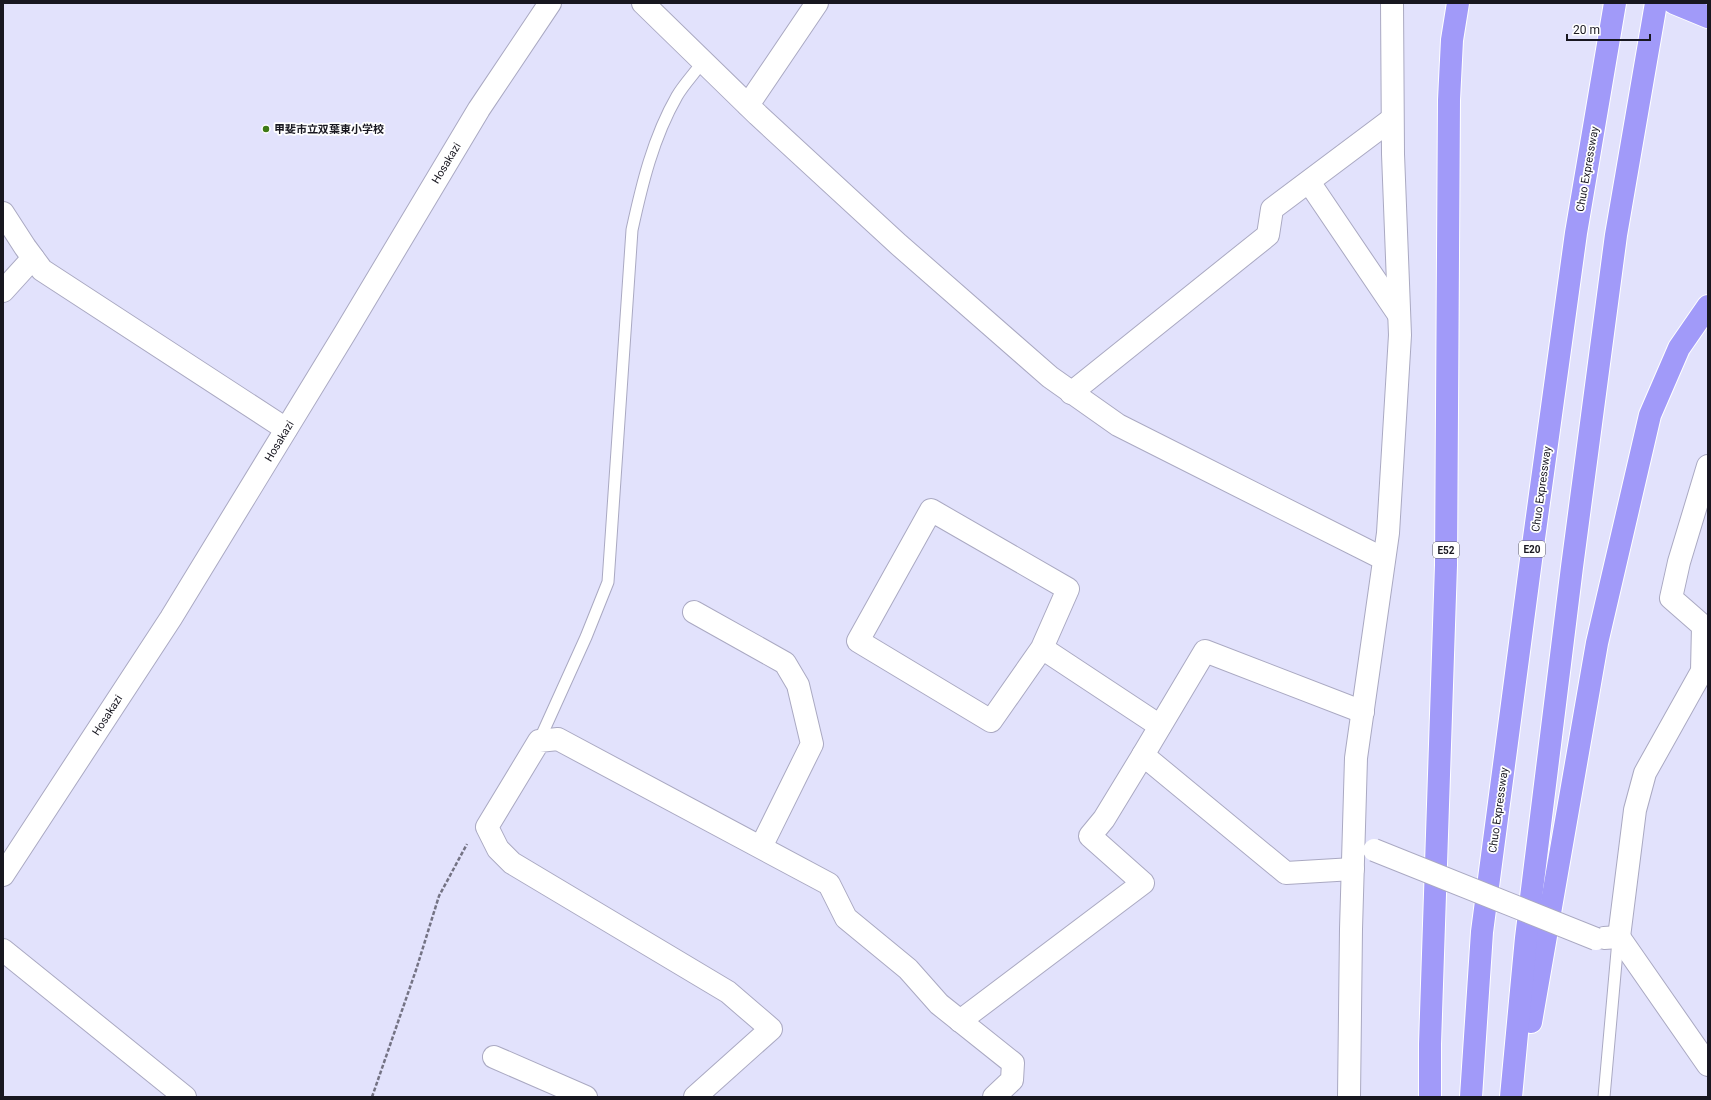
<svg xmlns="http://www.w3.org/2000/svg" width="1711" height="1100" font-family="Roboto,'Noto Sans JP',sans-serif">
<rect width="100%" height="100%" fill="#e2e2fc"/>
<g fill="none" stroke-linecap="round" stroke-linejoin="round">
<defs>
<g id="lane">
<path d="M539,741L586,637L608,582L632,230C642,184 653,138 677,96C684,84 695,73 703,61"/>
<path d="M1604,1097L1618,940"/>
</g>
<g id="street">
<path d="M643,3L758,115L898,244L1050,377L1118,425L1384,559"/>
<path d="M748,105L817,3"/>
<path d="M1309,182L1399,315"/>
<path d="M3,213L25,247L42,270L286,429"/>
<path d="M3,291L33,258"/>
<path d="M1071,393L1268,235L1272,209L1392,119"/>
<path d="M694,612L785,663L798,685L812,744L761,847"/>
<path d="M1042,648L1068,589L931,510L858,641L991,721L1042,648L1160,726"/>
<path d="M1143,755L1205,651L1363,712"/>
<path d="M3,875L171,618L345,333L479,109L550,3"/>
<path d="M1619,937L1635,810L1645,773L1702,671L1703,626L1671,598L1679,562L1708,466"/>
<path d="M1604,938L1619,937L1708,1065"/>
<path d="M3,950L185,1097"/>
<path d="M960,1021L1143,883L1090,836L1104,819L1143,755L1286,873L1353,869"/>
<path d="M494,1057L586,1097"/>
<path d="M695,1097L771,1029L728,992L512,863L498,849L487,827L539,741L558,739L829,884L846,918L908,969L939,1004L1013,1063L1012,1080L994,1097"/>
<path d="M1349,1097L1351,929L1356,758L1388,533L1400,335L1393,154L1392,3"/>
</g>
<g id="highway">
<path d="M1674,3L1708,17"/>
<path d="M1531,1022L1597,643L1650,415L1679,348L1708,306"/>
<path d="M1430,1097V1044L1446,565L1449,100L1452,40L1458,3"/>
<path d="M1471,1097L1482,932L1531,560L1576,233L1615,3"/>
<path d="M1511,1097L1526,938L1572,567L1616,235L1656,3"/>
</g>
</defs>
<use href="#lane" stroke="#aaa9c2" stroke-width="13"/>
<use href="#street" stroke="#aaa9c2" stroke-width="24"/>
<use href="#highway" stroke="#fff" stroke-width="24"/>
<path stroke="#747384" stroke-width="2.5" stroke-dasharray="4 2" stroke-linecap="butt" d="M372,1097L416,970L439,896L467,844"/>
<use href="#lane" stroke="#fff" stroke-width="11"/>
<use href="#street" stroke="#fff" stroke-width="22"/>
<use href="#highway" stroke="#a19af9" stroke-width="22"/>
<defs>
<path id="street-bridge" d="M1374,850L1596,939"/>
</defs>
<use href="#street-bridge" stroke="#aaa9c2" stroke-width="24" stroke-linecap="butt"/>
<use href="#street-bridge" stroke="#fff" stroke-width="22"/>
</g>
<circle fill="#3e7a15" stroke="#fff" stroke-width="1.5" cx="266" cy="129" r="4"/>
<g text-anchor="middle" stroke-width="3.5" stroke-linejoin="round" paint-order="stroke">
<g fill="#fff" stroke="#5d5d63" stroke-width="1">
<rect x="1519" y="541" width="26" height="16" rx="3"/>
<rect x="1433" y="542" width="26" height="16" rx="3"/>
</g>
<g font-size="10" font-weight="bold" fill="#181720">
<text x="1532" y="553">E20</text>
<text x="1446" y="554">E52</text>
</g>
<g font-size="11" font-weight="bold" fill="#181720" stroke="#fff" text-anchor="start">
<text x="274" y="133">甲斐市立双葉東小学校</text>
</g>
<g font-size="11" fill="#181720" stroke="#fff">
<text transform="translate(446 163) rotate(-59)" y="4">Hosakazi</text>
<text transform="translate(1587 169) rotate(-80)" y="4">Chuo Expressway</text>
<text transform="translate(279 441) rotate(-59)" y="4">Hosakazi</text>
<text transform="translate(1541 489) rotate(-82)" y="4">Chuo Expressway</text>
<text transform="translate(107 715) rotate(-57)" y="4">Hosakazi</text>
<text transform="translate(1498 810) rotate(-82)" y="4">Chuo Expressway</text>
</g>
</g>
<rect width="1711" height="1100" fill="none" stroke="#181720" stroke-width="8"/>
<path d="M1567 34v6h83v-6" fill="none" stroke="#181720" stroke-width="2"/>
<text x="1573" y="34" font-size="12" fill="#181720" stroke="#ffffff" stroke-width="3" paint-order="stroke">20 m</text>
</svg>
